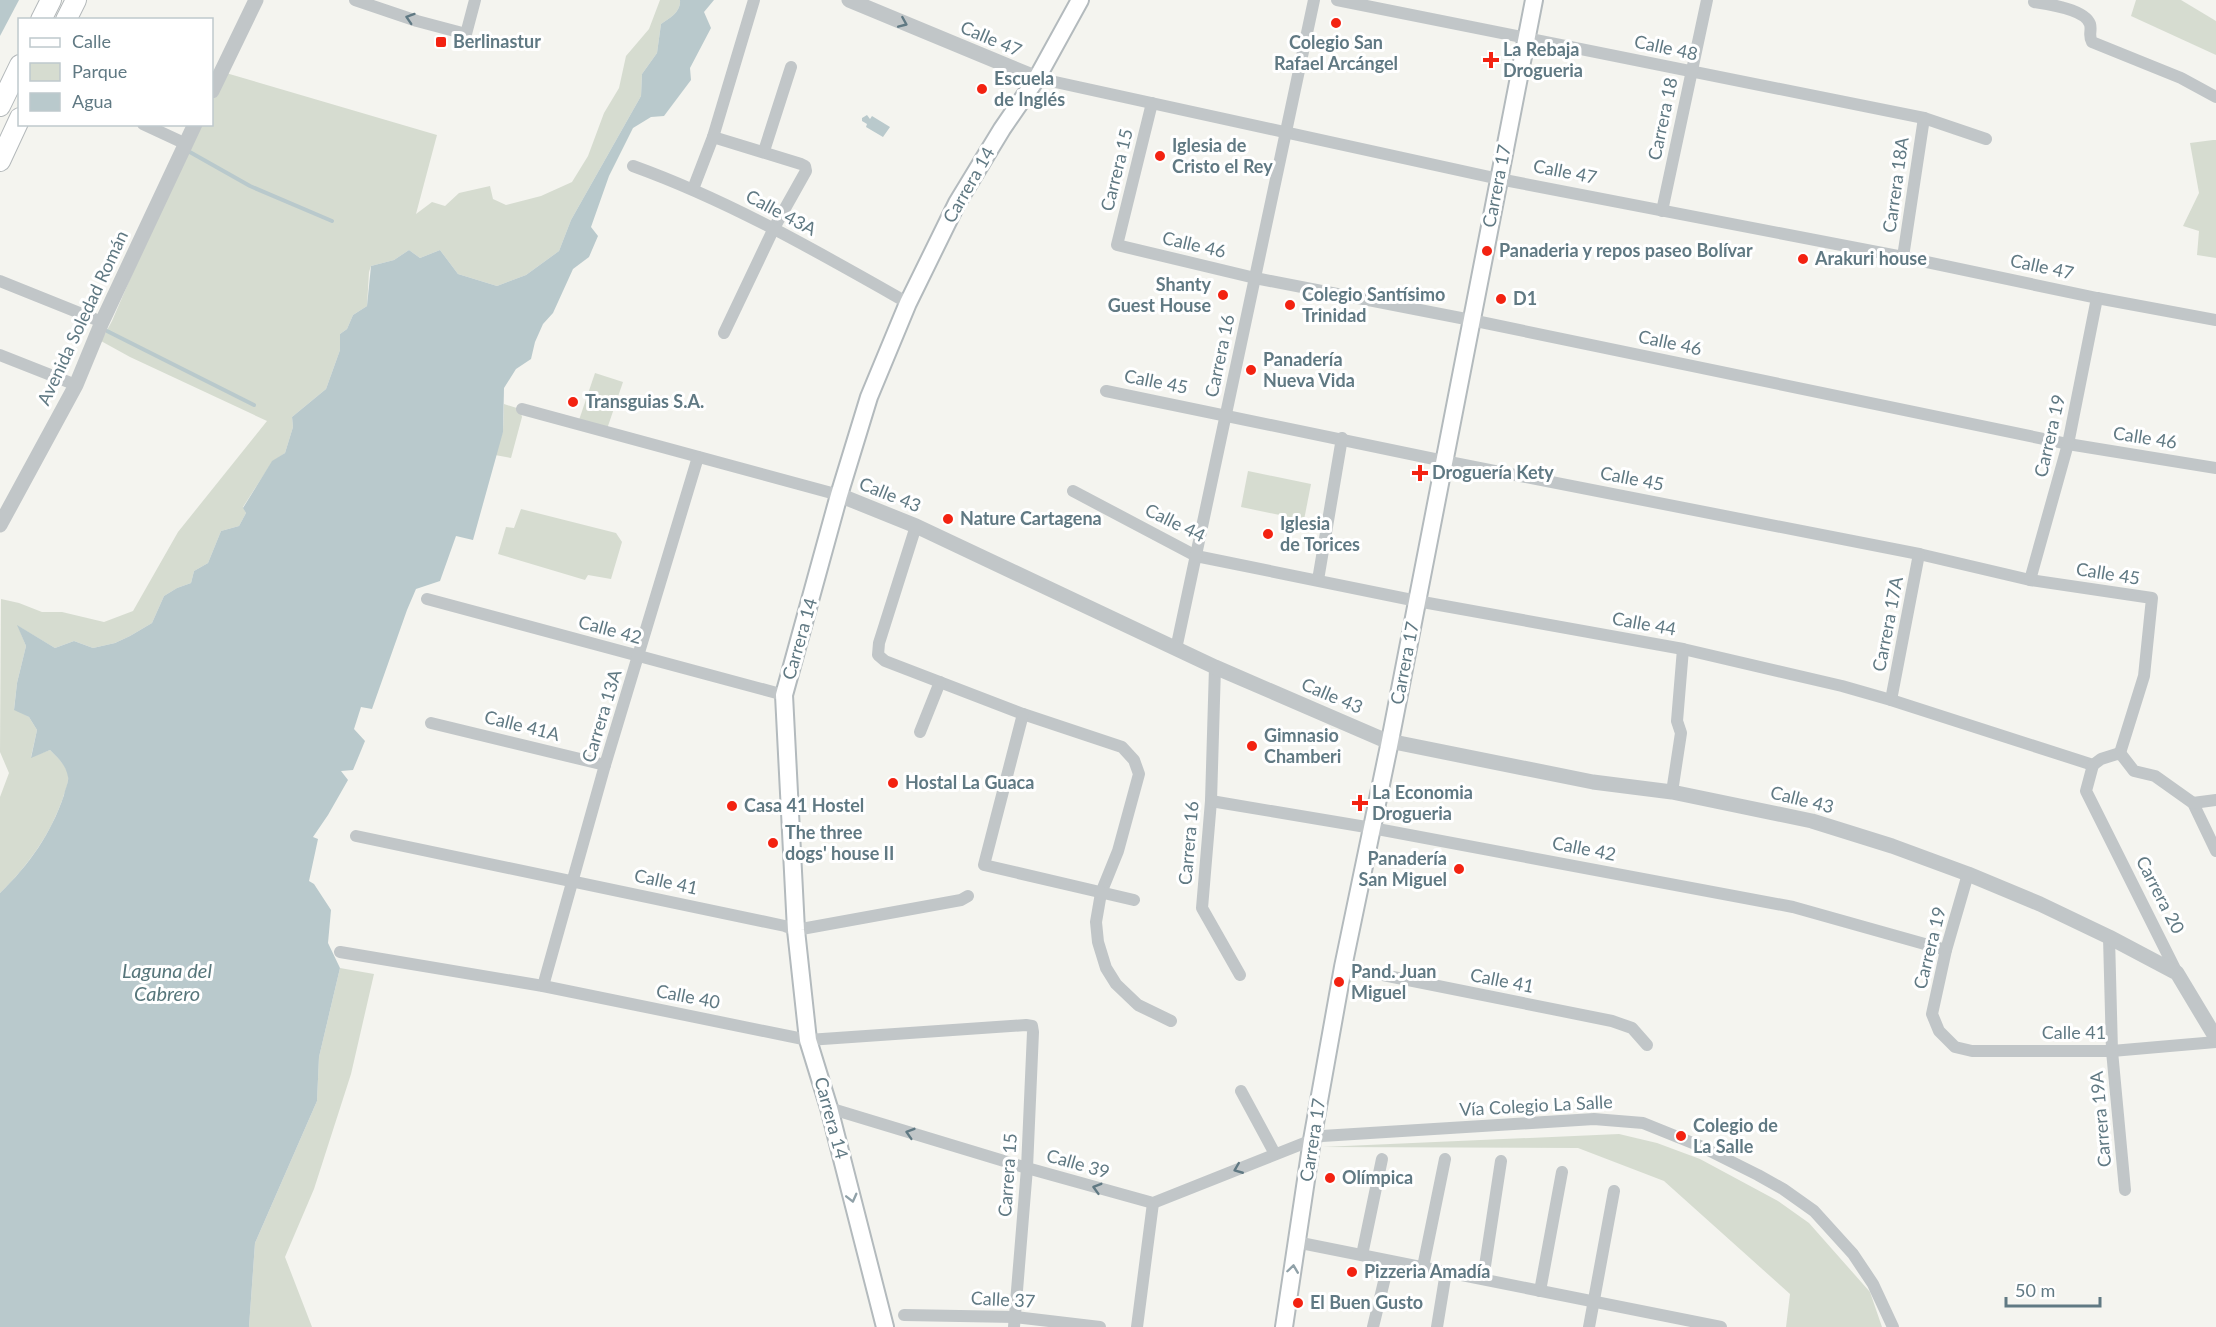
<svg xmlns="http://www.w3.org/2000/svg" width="2216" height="1327" font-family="Lato,sans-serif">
<rect width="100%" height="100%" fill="#f4f4ef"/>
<g fill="#d6dcd0">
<path d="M660,0H680C681,12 670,18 661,24L657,53L642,74L641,96L571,220L559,251L526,275L497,286L458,274L440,250L420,258L409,250L394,260L371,266L369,272L367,306L353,315L347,329L340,334V350L326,389L292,417L293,427L285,453L272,462L243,507L246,513L239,526L221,531L208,563L194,571L191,583L177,588L164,596L152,623L130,636L115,643L93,648L74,641L55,648L18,626L26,646L17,683L14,709L29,717L37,730L31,757L50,750C58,758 70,768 68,780C68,786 64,793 63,798C50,835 28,866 0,893V797L9,773L0,752L1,599L19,603L42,612H62L104,622L133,611L178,532L267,421L130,357L101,341L112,321L179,165L200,125L212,124V101L226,73L437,135L416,214L432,202L445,206L459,193L490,186L493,199L506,205L541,196L572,182L588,156L604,113L619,88L626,56L649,29Z"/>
<path d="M2136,0H2181L2216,21V55L2131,16Z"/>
<path d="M2213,140H2216V258L2197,255L2199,231L2183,226L2199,193L2190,143Z"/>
<path d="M595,373L623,382L607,429L579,420Z"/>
<path d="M504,404L520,409L522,417L511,458L495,455L503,431Z"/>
<path d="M1248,471L1311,484L1304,520L1241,507Z"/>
<path d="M521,509L616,533L622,542L611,579L588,575L585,580L498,554L506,527L514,528Z"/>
<path d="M340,968L374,974L351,1074L314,1189L285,1257L312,1327H249L255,1243L317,1101L319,1057Z"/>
<path d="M1619,1134L1657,1143L1700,1159L1778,1201L1809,1223L1870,1292L1882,1327H1786L1790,1294L1664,1181L1578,1148L1322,1147Z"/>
</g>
<g fill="#b9c9cc">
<path d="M0,0H19L0,36Z"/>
<path d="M680,0H714L704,12L711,28L690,68L691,80L664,116L651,117L633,128L609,176L591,227L598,236L589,257L573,269L553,313L543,324L535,342L531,359L516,369L504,388L503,432L473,540L456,536L440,581L416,589L407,610L372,709L361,707L354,729L365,741L353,770L341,771L348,780L328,815L313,837L318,839L309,881L314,884L331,910L328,943L340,968L319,1057L317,1101L255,1243L249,1327H0V893C29,865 51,834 64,795C65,789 69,782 68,777C66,765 58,758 50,750L31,758L37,730L29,717L14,710L17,683L26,646L17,625L55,648L74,641L93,648L115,643L130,636L152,623L164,596L177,588L191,583L194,571L208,563L221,531L239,526L246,513L243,508L272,461L285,453L293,427L292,417L326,389L340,350V334L347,329L353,315L367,306L371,266L394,260L409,250L420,258L440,250L458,274L497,286L526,275L559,251L571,220L641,96L642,74L657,53L661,24C670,18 681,12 680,0Z"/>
<path d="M867,115L870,119L872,116L890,127L883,137L866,127L867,124L862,121V118Z"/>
</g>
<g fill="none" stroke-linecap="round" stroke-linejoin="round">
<g stroke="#b9c9cc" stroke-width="4">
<path d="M188,151L250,186L332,221"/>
<path d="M107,331L254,405"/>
</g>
<defs>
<g id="secondary">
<path d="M885,1327L829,1108L808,1040L796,930L784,695L839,495L869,397L908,303L957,203L1002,129L1037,78L1080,0"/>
<path d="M1284,1327L1312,1140L1343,967L1389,746L1534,0"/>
</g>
<g id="trunk">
<path d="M41,20L51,0"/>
<path d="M66,20L76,0"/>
<path d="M0,106L20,65"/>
<path d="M0,161L20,118"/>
</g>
</defs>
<use href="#secondary" stroke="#b3babd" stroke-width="20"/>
<use href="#trunk" stroke="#b3b8ba" stroke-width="22"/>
<g stroke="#c1c6c8" stroke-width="12">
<path d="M355,0L417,21L466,34L475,0"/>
<path d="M1337,0L1924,118L1986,139"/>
<path d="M2034,2C2047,4 2085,9 2090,24C2092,31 2088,35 2092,42L2181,78L2216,97"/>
<path d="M1037,78L1499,179L1903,257L2097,298L2216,320"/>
<path d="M1152,103L1117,245L1255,278L1471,320L2068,444L2216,468"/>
<path d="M143,124L186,144"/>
<path d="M713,137L801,164L805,166L806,171L774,228L724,333"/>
<path d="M764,151L791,67"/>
<path d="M633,166C730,201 818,252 908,303"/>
<path d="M693,189L713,137L754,0"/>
<path d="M1662,211L1707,0"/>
<path d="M1903,257L1924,118"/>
<path d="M0,281L102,322"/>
<path d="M0,355L76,385"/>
<path d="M1106,391L1444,461L1919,554L2030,580L2152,598L2144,676L2120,753"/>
<path d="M522,409L839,495"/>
<path d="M1073,491L1196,556L1417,601L1683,649L1842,686L1891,700L2093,765"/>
<path d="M916,526L879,643L878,655L885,661L1023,714L1122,747L1134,760L1139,774L1118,851L1101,893L1096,922L1098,942L1106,968L1116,984L1138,1005L1171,1021"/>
<path d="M1318,580L1342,438"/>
<path d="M2030,580L2068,444L2097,298"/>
<path d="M427,599L784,695"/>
<path d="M1176,649L1314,0"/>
<path d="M1215,667L1211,801L1202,908L1240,975"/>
<path d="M1891,700L1919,554"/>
<path d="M1023,714L984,865L1134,900"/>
<path d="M431,723L605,765"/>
<path d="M920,732L940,682"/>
<path d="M2093,765L2086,791L2177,973"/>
<path d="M2093,765L2101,759L2120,753L2134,771L2155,776L2193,803L2216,851"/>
<path d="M1672,792L1681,733L1677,721L1683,649"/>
<path d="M1211,801L1372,828L1793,907L1946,950"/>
<path d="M2193,803L2216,800"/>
<path d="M356,836L785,926L796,930L961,900L968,896"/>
<path d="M1968,874L1946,950L1932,1014L1939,1031L1955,1047L1972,1051H2112L2216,1042"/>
<path d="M2109,937L2112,1051L2125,1190"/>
<path d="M340,952L543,986L808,1040L1026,1025L1032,1026L1033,1032L1027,1168L1014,1327"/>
<path d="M1343,967L1612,1021L1632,1028L1647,1045"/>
<path d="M543,986L605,765L698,457"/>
<path d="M1241,1091L1275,1154"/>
<path d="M829,1108L1027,1168L1153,1203L1322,1136L1594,1119L1643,1123L1700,1146L1758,1175L1783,1189L1814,1211L1853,1254L1873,1284L1893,1327"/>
<path d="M1296,1242L1721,1327"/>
<path d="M1362,1255L1382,1159"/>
<path d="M1423,1267L1445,1159"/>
<path d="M1483,1279L1501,1161"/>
<path d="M1540,1291L1562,1172"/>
<path d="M904,1315L1015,1317L1100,1327"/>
<path d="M1137,1327L1153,1203"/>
<path d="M1373,1327L1389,1261"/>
<path d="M1437,1327L1446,1272"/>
<path d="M1589,1327L1614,1191"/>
</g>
<g stroke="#c1c6c8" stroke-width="15">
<path d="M849,0L1037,78"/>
<path d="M212,91L256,0"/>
<path d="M839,495L916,526L1215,667L1384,740L1593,782L1672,792L1812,821L1892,846L1968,874L2040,904L2109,937L2177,973L2216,1038"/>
<path d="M0,525L76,385L102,322L195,124"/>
</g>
<use href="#secondary" stroke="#fff" stroke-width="16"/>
<use href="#trunk" stroke="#fff" stroke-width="20"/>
</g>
<defs><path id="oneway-chevron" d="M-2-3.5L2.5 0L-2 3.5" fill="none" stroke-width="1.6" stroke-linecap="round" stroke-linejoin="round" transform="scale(1.5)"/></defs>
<g stroke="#607983">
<use href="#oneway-chevron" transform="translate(410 18) rotate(-162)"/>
<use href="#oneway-chevron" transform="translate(903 23) rotate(23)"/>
<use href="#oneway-chevron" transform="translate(910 1133) rotate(-163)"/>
<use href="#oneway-chevron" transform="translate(1238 1169) rotate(158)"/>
<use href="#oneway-chevron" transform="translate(1097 1188) rotate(-164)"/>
</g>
<g stroke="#90a1a8">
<use href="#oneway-chevron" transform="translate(852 1198) rotate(76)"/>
<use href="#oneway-chevron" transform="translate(1293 1269) rotate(-82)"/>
</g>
<g fill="#f32211" stroke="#fff" stroke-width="2">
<circle cx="1336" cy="23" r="6"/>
<rect x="435" y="36" width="12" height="12" rx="3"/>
<path d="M1488 51h6v6h6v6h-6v6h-6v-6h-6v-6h6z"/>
<circle cx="982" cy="89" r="6"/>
<circle cx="1160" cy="156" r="6"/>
<circle cx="1487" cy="251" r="6"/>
<circle cx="1803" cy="259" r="6"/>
<circle cx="1223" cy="295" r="6"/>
<circle cx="1501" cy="299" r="6"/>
<circle cx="1290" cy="305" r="6"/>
<circle cx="1251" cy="370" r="6"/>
<circle cx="573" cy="402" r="6"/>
<path d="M1417 464h6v6h6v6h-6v6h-6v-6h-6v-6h6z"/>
<circle cx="948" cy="519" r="6"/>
<circle cx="1268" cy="534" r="6"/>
<circle cx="1252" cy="746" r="6"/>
<circle cx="893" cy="783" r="6"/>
<path d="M1357 794h6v6h6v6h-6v6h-6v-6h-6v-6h6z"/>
<circle cx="732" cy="806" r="6"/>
<circle cx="773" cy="843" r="6"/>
<circle cx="1459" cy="869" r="6"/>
<circle cx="1339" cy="982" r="6"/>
<circle cx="1681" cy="1136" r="6"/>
<circle cx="1330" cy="1178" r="6"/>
<circle cx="1352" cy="1272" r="6"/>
<circle cx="1298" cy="1303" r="6"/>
</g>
<g text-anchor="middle" stroke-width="6" stroke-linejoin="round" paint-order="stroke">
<g font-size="18" fill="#607983" stroke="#fff">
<text transform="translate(991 39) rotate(23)" y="6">Calle 47</text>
<text transform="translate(1666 48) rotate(12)" y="6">Calle 48</text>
<text transform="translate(1663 119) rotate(-78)" y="6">Carrera 18</text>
<text transform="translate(1117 170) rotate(-76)" y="6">Carrera 15</text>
<text transform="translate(1565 172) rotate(11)" y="6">Calle 47</text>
<text transform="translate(969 185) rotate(-60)" y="6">Carrera 14</text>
<text transform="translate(1896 185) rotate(-82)" y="6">Carrera 18A</text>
<text transform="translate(1497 186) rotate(-79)" y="6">Carrera 17</text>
<text transform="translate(781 213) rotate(28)" y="6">Calle 43A</text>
<text transform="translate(1194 245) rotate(13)" y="6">Calle 46</text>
<text transform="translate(2042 267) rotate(12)" y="6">Calle 47</text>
<text transform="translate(83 318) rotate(-65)" y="6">Avenida Soledad Román</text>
<text transform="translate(1670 343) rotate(12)" y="6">Calle 46</text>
<text transform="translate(1220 356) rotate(-78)" y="6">Carrera 16</text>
<text transform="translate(1156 382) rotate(11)" y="6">Calle 45</text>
<text transform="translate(2050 436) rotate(-77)" y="6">Carrera 19</text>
<text transform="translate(2145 438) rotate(9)" y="6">Calle 46</text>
<text transform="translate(1632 479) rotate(11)" y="6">Calle 45</text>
<text transform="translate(890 495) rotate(22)" y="6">Calle 43</text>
<text transform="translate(1175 523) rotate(26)" y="6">Calle 44</text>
<text transform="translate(2108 574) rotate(9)" y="6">Calle 45</text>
<text transform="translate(1644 624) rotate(10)" y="6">Calle 44</text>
<text transform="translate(1888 624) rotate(-79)" y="6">Carrera 17A</text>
<text transform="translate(610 630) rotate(15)" y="6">Calle 42</text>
<text transform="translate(800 639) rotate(-74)" y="6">Carrera 14</text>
<text transform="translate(1405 663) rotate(-79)" y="6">Carrera 17</text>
<text transform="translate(1332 696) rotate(23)" y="6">Calle 43</text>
<text transform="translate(602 716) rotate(-73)" y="6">Carrera 13A</text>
<text transform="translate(522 726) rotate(14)" y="6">Calle 41A</text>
<text transform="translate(1802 800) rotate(14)" y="6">Calle 43</text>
<text transform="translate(1189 843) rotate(-85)" y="6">Carrera 16</text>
<text transform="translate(1584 849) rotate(11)" y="6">Calle 42</text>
<text transform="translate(666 882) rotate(12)" y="6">Calle 41</text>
<text transform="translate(2160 895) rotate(63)" y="6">Carrera 20</text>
<text transform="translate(1930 948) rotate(-76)" y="6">Carrera 19</text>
<text transform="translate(1502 981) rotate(11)" y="6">Calle 41</text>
<text transform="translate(688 997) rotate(11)" y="6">Calle 40</text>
<text x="2074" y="1039">Calle 41</text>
<text transform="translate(1536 1106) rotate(-3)" y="6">Vía Colegio La Salle</text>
<text transform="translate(831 1118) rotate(75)" y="6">Carrera 14</text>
<text transform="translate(2101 1119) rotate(-95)" y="6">Carrera 19A</text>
<text transform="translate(1313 1140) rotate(-81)" y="6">Carrera 17</text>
<text transform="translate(1078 1164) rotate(16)" y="6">Calle 39</text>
<text transform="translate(1008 1175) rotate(-86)" y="6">Carrera 15</text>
<text transform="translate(1003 1300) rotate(3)" y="6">Calle 37</text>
</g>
<g font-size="18" font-weight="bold" fill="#607983" stroke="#fff" text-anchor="start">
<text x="453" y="48">Berlinastur</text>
<text x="1336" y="49" text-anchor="middle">Colegio San<tspan x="1336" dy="21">Rafael Arcángel</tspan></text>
<text x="1503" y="56">La Rebaja<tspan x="1503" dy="21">Drogueria</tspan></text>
<text x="994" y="85">Escuela<tspan x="994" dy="21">de Inglés</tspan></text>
<text x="1172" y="152">Iglesia de<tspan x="1172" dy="21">Cristo el Rey</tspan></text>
<text x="1499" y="257">Panaderia y repos paseo Bolívar</text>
<text x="1815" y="265">Arakuri house</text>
<text x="1211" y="291" text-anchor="end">Shanty<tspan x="1211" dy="21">Guest House</tspan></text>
<text x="1302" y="301">Colegio Santísimo<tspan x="1302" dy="21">Trinidad</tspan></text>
<text x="1513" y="305">D1</text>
<text x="1263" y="366">Panadería<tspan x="1263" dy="21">Nueva Vida</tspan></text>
<text x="585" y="408">Transguias S.A.</text>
<text x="1432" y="479">Droguería Kety</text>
<text x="960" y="525">Nature Cartagena</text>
<text x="1280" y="530">Iglesia<tspan x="1280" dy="21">de Torices</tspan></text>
<text x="1264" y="742">Gimnasio<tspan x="1264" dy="21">Chamberi</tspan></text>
<text x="905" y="789">Hostal La Guaca</text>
<text x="1372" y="799">La Economia<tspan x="1372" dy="21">Drogueria</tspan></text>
<text x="744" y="812">Casa 41 Hostel</text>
<text x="785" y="839">The three<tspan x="785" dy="21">dogs' house II</tspan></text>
<text x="1447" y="865" text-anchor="end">Panadería<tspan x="1447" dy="21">San Miguel</tspan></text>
<text x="1351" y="978">Pand. Juan<tspan x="1351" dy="21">Miguel</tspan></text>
<text x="1693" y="1132">Colegio de<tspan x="1693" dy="21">La Salle</tspan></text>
<text x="1342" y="1184">Olímpica</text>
<text x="1364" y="1278">Pizzeria Amadía</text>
<text x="1310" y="1309">El Buen Gusto</text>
</g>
<g font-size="20" font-style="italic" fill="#57767b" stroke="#fff">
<text x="167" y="978">Laguna del<tspan x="167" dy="23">Cabrero</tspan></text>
</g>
</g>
<rect x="18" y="18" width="195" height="108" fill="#ffffff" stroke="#bfc9cd" stroke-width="1.5"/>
<rect x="30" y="38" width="30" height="9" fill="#ffffff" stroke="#bfc9cd" stroke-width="1.5"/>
<text x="72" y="48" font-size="18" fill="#607983">Calle</text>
<rect x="30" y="63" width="30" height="18" fill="#d6dcd0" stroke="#bfc9cd" stroke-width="1.5"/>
<text x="72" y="78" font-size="18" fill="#607983">Parque</text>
<rect x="30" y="93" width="30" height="18" fill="#b9c9cc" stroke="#bfc9cd" stroke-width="1.5"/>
<text x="72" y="108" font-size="18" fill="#607983">Agua</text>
<path d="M2006 1297v9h94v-9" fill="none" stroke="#607983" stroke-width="3"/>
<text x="2015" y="1297" font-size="18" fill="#607983" stroke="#ffffff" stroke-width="4.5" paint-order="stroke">50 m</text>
</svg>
